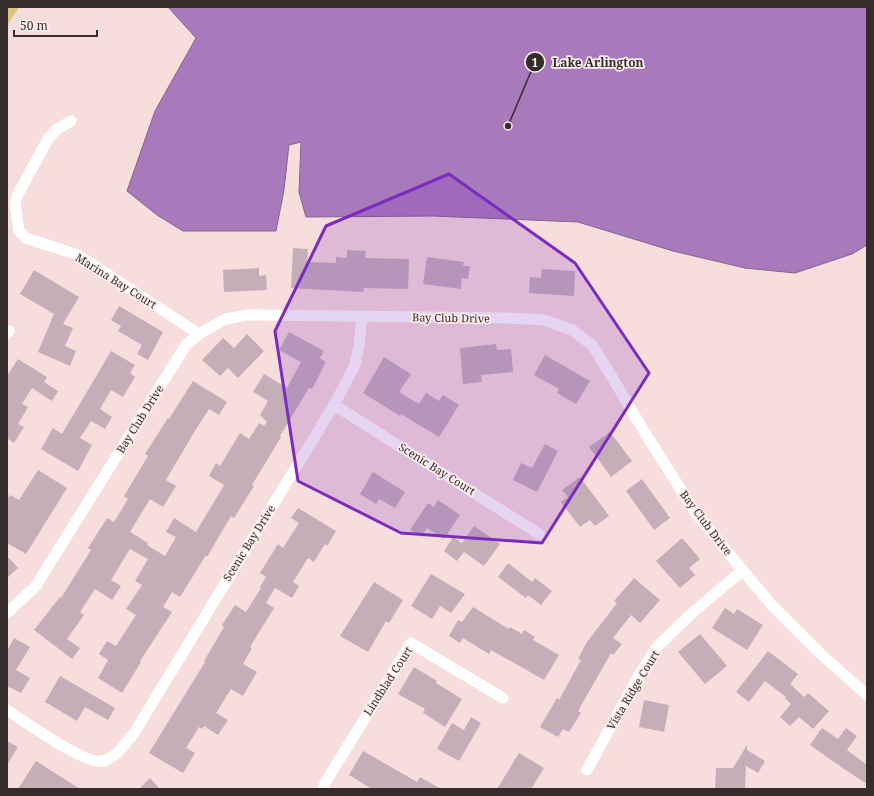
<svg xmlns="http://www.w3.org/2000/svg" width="874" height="796" font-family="'Noto Serif',serif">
<rect width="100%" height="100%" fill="#f7dedc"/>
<path fill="#dbc57e" d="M7,7H19L7,26Z"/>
<path fill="#a87abb" stroke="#866390" d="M168,7H867V245L852,254L795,273L745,268L673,251L578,222L433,216L306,217L299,192L301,142L289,145L284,190L276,231H183L157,215L127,191L155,111L196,38Z"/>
<g fill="#c4afb8">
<path d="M293,248L308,249L307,262L336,263V257L347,258V250L366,251L365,258L409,259L408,289L364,288L363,292L291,288Z"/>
<path d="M427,257L464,262L463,266H470L468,279L462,278L461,289L423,284Z"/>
<path d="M259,268V276L266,275L267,290L224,292L223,270Z"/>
<path d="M542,269L575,271L574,296L529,293L530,277L541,278Z"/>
<path d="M34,270L79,297L63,324L73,328L65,346L76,351L70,366L38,352L54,314L20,294Z"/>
<path d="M119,306L163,332L148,360L137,354L142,345L118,331L121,326L111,320Z"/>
<path d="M289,332L324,351L320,358L326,362L312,389L309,388L280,436L281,437L252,485L254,486L234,518L231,516L207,557L206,555L180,597L172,592L163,607L172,612L140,661L141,662L122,693L98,678L108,660L99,654L107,641L116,646L136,615L126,609L142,585L135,581L148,559L130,549L111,580L121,586L112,600L95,589L80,612L84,615L67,639L80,648L72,659L34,630L60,597L61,598L91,550L88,548L107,518L114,522L128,499L124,496L148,456L145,454L168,418L169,419L193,381L227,402L219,415L209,409L193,434L166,480L176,486L163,507L150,499L130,532L148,543L147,545L165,556L176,537L166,532L174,518L196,532L224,485L209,476L216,463L220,466L240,433L249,439L259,423L264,426L267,422L260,415L268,401L253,392L264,374L287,388L301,362L279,350Z"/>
<path d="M247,334L264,351L238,378L228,368L220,376L202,360L223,338L234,348Z"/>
<path d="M496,344L497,350L511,349L513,372L481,375L482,382L463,384L460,348Z"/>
<path d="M111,351L135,365L130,373L135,377L123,397L111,390L100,409L112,417L105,429L91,421L80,438L92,445L78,471L41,449L53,428L62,434Z"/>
<path d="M545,355L590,381L576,404L557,393L559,389L534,375Z"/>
<path d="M384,357L411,374L399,392L419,404L426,393L439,401L443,395L459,405L439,437L401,414L400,416L363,393Z"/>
<path d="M18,359L47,377L44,382L58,391L52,401L32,388L22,404L28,407L18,424L24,427L14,443L7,438V376Z"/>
<path d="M610,432L632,461L611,477L589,447Z"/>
<path d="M545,444L558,451L537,492L513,480L521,463L532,468Z"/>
<path d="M38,470L67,488L26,554L7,543V500L10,495L19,500Z"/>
<path d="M373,472L405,492L395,508L379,499L376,504L360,494Z"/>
<path d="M580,477L609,516L595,526L590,520L580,527L561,502L568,497L562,490Z"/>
<path d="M642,479L670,518L654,530L626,491Z"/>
<path d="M438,500L460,515L444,539L427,528L421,537L410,530L428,503L434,507Z"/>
<path d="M298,508L336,531L327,546L325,544L314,562L308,558L293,582L299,586L292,598L275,588L266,603L274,608L250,647L252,648L243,664L257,672L243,696L231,689L216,713L228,720L218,735L204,726L202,729L199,727L186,748L195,753L183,773L149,753L205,662L204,661L224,627L222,625L235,605L246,612L261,588L260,587L266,577L260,573L278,544L283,548L299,523L291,518Z"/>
<path d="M474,526L500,544L484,566L464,552L457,561L444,551L453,537L462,543Z"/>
<path d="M682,538L700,559L689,568L695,575L680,588L656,561Z"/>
<path d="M7,556L18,568L7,578Z"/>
<path d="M508,563L532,582L535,578L552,591L541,605L528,595L526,598L498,577Z"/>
<path d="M431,574L465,594L451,613L440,606L432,619L411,606Z"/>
<path d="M634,578L660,600L640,623L631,615L613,638L622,644L613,655L611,653L578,711L581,713L569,732L563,729L558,737L540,727L557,698L559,700L581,660L578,659L587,642L617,603L614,601Z"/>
<path d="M374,582L403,600L389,623L386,621L368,652L340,636Z"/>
<path d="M473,607L509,629L510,627L522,634L524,630L535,637L533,640L559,655L544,680L491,650L489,654L463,638L460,643L449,636L458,620L462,622Z"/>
<path d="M725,608L734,614L737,609L763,625L747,650L712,628Z"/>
<path d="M700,634L727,666L705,684L678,652Z"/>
<path d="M14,638L30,647L16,670L30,678L21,693L7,686V651Z"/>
<path d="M768,651L798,674L790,684L804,697L808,693L829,711L813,729L799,717L790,726L780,717L791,704L785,698L786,697L765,681L749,702L736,692Z"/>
<path d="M414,667L437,681L436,683L462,699L445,727L423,713L425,709L398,694Z"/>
<path d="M60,676L115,708L108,720L85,707L77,721L45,702Z"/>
<path d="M644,700L669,705L664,732L639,727Z"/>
<path d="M471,717L481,723L459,761L437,749L452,723L464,730Z"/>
<path d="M822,728L838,739L846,728L857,736L847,750L867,765V784L844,769L810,745Z"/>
<path d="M7,741L18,747L7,765Z"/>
<path d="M747,745V750L765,761L758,773L746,766L745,789H715L716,768H733Z"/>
<path d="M363,751L417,782L420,777L441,789H372L349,775Z"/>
<path d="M519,753L544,768L531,789H497Z"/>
<path d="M36,761L80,789H18Z"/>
<path d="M150,778L160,789H139Z"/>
</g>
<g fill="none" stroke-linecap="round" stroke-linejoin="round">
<g stroke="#fff" stroke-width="11">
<path d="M71,121L56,130L48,139L17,196L15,204L19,231L26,238L78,255L199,334"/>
<path d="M7,333L9,331"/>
<path d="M334,405L539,534"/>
<path d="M7,613L35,587L186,345L199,334L209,328L226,319L247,315L506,318L544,320L572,330L592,345L612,377L645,433L695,512L721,544L770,603L823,656L867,695"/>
<path d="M7,710C24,721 85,765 102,761C117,758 125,744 134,733L334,405L355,365L359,346L362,317"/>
<path d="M587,770L639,675L657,647L691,614L743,570"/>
<path d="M323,789L325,783L411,643L503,698"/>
</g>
</g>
<path fill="#7b2cbf" fill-opacity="0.2" stroke="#7b2cbf" stroke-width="3" stroke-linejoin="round" d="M449,174L575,263L649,373L542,543L401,533L298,481L275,331L326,226Z"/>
<g text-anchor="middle" stroke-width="3.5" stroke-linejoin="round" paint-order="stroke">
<g font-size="11" fill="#352c2b" stroke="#fdeeed">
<text transform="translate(116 281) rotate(32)" y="4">Marina Bay Court</text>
<text transform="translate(451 318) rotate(1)" y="4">Bay Club Drive</text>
<text transform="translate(140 419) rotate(-58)" y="4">Bay Club Drive</text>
<text transform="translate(437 469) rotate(32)" y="4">Scenic Bay Court</text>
<text transform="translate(706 523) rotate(53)" y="4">Bay Club Drive</text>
<text transform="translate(249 543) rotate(-58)" y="4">Scenic Bay Drive</text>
<text transform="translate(388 681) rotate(-57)" y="4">Lindblad Court</text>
<text transform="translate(633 690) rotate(-59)" y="4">Vista Ridge Court</text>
</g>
</g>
<path fill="none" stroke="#352c2b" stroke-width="1.5" d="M508 126L535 62"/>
<g fill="#352c2b" stroke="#fdeeed" stroke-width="1.5">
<circle cx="508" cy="126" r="4"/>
<circle cx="535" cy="62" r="10"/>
</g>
<g font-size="12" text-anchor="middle" font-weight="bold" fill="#fff">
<text x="535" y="67">1</text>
</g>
<g font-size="12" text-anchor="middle" font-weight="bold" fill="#352c2b" stroke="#fdeeed" stroke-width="3.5" stroke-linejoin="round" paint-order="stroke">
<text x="598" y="67">Lake Arlington</text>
</g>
<rect width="874" height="796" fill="none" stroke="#352c2b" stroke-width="16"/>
<path d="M14 30v6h83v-6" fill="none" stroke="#352c2b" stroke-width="2"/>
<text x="20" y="30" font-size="12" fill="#352c2b" stroke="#fdeeed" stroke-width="3" paint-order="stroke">50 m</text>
</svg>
